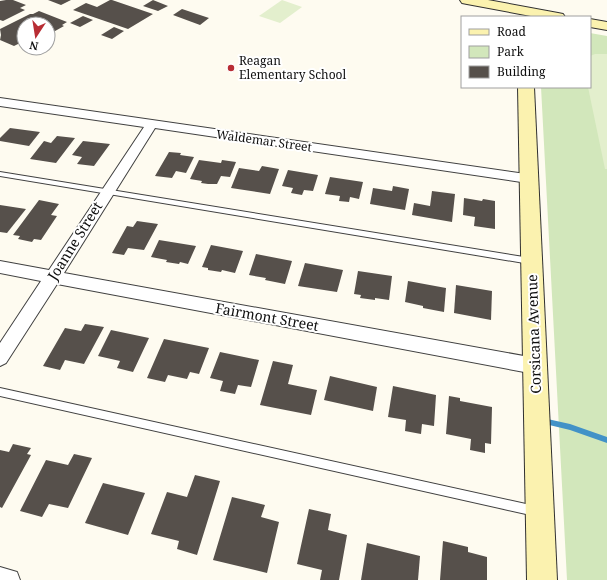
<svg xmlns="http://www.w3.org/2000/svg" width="607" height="580" font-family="'Noto Serif',serif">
<rect width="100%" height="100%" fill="#fefbf0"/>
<path fill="#d2e7bb" d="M590,33L607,36V580H567L541,87H590Z"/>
<g fill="#e3efcd">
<path d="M282,0L302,7L280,23L259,16Z"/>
<path d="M595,54H607V169H605L588,87H590V56Z"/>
</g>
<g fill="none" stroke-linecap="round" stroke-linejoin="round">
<path fill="#4292c7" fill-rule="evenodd" d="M543,418L570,424L607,437V443L570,430L541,423L540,421L541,419Z"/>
</g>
<g fill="#56504b">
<path d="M6,0H13L26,5L20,8L25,10L3,21L0,20V1Z"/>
<path d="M48,0H71L61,5Z"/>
<path d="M110,0H112L153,14L128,29L73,10L86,3L97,7Z"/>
<path d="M153,0L168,6L158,11L143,6Z"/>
<path d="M182,9L209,18L200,25L173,15Z"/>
<path d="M39,11L67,22L62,25L64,26L48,35V24H24V44L20,43L14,46L0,40L1,35L0,29L30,14H33Z"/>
<path d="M83,16L93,20L80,27L70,23Z"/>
<path d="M114,27L124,31L112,39L101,35Z"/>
<path d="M10,128L40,132L29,146L0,141V138Z"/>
<path d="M57,136L75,138L56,163L30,159L44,141L51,143Z"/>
<path d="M83,141L110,144L94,166L77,164L82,157L72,155Z"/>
<path d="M169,152L181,153L180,155L194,157L186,173L176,171L172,178L155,176Z"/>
<path d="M199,160L221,163L222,160L236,162L230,177L221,176L217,184H208L201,183L202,181L190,179Z"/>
<path d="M262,166L279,169L270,194L231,188L239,168L259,171Z"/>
<path d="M288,170L318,175L313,191L304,190L302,195L291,193L293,188L282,186Z"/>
<path d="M330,177L363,182L359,199L350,197L349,202L339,201L340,196L325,194Z"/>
<path d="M393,186L409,189L405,210L370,204L373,188L392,191Z"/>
<path d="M432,191L455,194L452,222L412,215L414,203L430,206Z"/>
<path d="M464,198L482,201L483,199L495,201V229L474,226L475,217L463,215Z"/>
<path d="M39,200L59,204L51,215L57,216L41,240L34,239L32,242L18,239L20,236L13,235Z"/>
<path d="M0,205L26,209L7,233L0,232Z"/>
<path d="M137,221L158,224L144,250L128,248L124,255L112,253L127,226L133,227Z"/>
<path d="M159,240L196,246L188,264L180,262L179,264L166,262L167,260L151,257Z"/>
<path d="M211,245L243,251L235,273L222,270L221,272L208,270V268L202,267Z"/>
<path d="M256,254L292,261L285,284L265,280L266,278L249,275Z"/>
<path d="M305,263L343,270L337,292L298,286Z"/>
<path d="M358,271L392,276L389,300L375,298V300L360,298L361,295L354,294Z"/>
<path d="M408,281L446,288L444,312L423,308V306L405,302Z"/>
<path d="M456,285L492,291L491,320L454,313Z"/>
<path d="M85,324L104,327L84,364L65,360L60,370L43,366L65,328L81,331Z"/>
<path d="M111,330L149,338L133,372L117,368L120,361L98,356Z"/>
<path d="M164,339L209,348L199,374L190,372L187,379L168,375L165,382L147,378Z"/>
<path d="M220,352L259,360L251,387L238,385L235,394L220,391L223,381L210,378Z"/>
<path d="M273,361L293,365L288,384L317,390L311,415L260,405Z"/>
<path d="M330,376L377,387L373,411L324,400Z"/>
<path d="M393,386L436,395L434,426L422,424L421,434L405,431L406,420L388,417Z"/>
<path d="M449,396L460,398V401L492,407L491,444L485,443V453L470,450L471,439L446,434Z"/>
<path d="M13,444L31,448L27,454L31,455L2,508L0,507V450L9,452Z"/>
<path d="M74,454L92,458L68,508L49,504L42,517L20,511L46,460L68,465Z"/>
<path d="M195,475L220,481L197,555L177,549L179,541L151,534L167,492L187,497Z"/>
<path d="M103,483L145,493L128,535L85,523Z"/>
<path d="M232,497L265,505L261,517L279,522L267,573L213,560Z"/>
<path d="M309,509L331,514L328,530L347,535L339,580H320L322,570L297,564Z"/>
<path d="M443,541L468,547V552L487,557V580H440Z"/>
<path d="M367,543L420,556L418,580H361Z"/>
</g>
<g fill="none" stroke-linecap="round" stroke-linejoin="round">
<defs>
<g id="lane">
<path d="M0,172L530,258L534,261L530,264L0,176Z"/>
<path d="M0,388L535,506L539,507L540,511L539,515L535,516L0,396Z"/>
</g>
<g id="street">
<path d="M0,98L533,175L535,178L533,181L528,183L155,128L64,273L535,358L541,360L544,366L541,372L535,374L57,284L6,363L0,366V343L41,281L0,273V261L49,270L144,127L0,106Z"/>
<path d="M0,567L17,572L20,580H0Z"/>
</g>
<g id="secondary">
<path d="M460,0H488L558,13L563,14L565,17H536L467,4L462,3Z"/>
<path d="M590,19L607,22V30L590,27Z"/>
<path d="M518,87H534L557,580H527Z"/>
</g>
</defs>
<use href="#lane" stroke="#414141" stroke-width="2"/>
<use href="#street" stroke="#414141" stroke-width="2"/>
<use href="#secondary" stroke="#303030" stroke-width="2"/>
<use href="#lane" fill="#fff" fill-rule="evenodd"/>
<use href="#street" fill="#fff" fill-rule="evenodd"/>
<use href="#secondary" fill="#fbf2af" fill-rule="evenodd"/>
</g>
<circle fill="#b82d34" stroke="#fff" stroke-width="1.5" cx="231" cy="68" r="4"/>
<g text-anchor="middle" stroke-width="4" stroke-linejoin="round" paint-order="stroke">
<g font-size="12" fill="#0e0e0e" stroke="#fff" text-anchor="start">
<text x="239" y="65">Reagan<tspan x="239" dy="14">Elementary School</tspan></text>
</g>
<g font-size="12" fill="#0e0e0e" stroke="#fff">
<text transform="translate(264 141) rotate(8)" y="4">Waldemar Street</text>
</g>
<g font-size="14" fill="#0e0e0e" stroke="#fff">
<text transform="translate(75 241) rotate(-58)" y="5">Joanne Street</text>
<text transform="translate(267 317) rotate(10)" y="5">Fairmont Street</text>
<text transform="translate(534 334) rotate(-92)" y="5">Corsicana Avenue</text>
</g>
</g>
<rect x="461" y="16" width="130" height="72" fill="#ffffff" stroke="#9f9f9f"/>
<rect x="469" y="29" width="20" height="6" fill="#fbf2af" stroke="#9f9f9f"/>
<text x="497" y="36" font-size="12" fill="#0e0e0e">Road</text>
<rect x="469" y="46" width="20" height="12" fill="#d2e7bb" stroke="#9f9f9f"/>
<text x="497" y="56" font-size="12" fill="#0e0e0e">Park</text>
<rect x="469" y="66" width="20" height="12" fill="#56504b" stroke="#9f9f9f"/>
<text x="497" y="76" font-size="12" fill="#0e0e0e">Building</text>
<g transform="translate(36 36) rotate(192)"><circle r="19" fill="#ffffff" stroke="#9f9f9f"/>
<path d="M0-3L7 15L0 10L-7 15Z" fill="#b82d34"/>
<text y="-6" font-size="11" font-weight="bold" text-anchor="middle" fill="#0e0e0e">N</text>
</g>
</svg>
